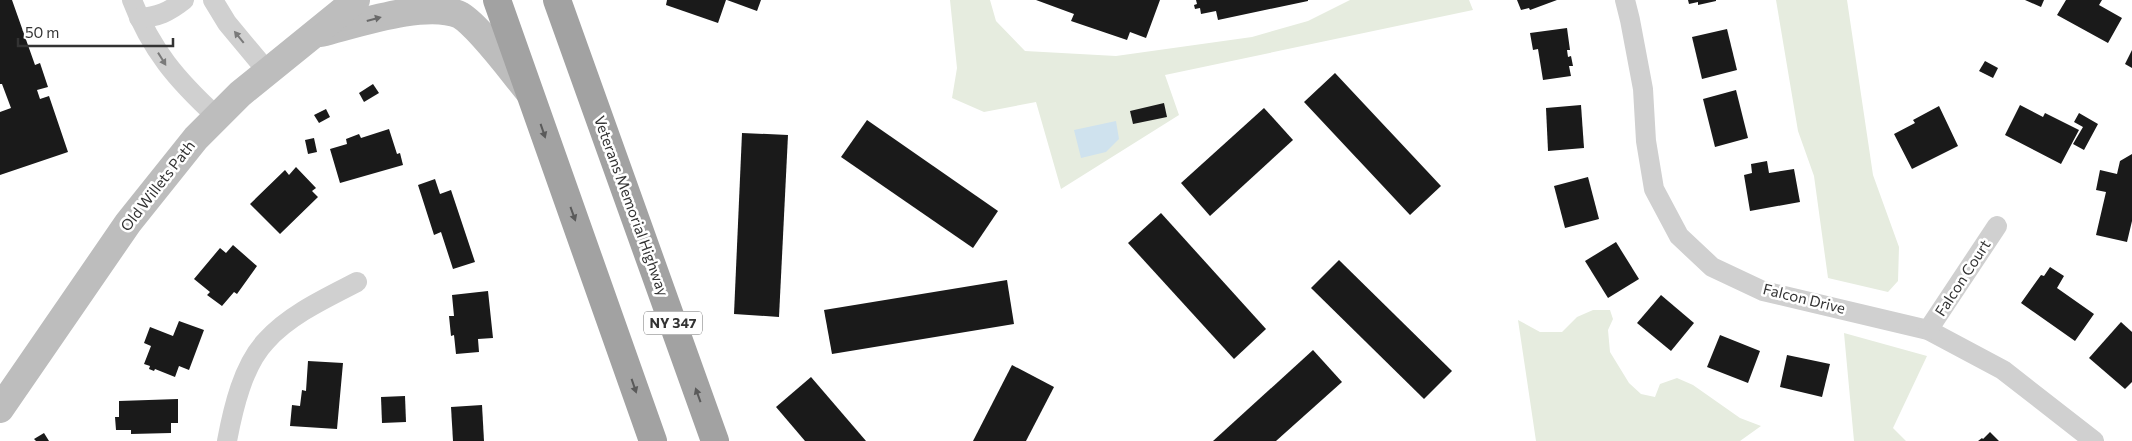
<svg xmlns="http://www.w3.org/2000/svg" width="2132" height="441" font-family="Commissioner,sans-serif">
<rect width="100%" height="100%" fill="#fff"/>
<g fill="#e6ecdf">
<path d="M950,0H990L996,21L1025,51L1116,56L1252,37L1308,21L1350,0H1469L1473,10L1165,75L1179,115L1061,189L1036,102L984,112L952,98L957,68Z"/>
<path d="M1776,0H1847L1873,175L1899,247L1898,281L1888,292L1828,278L1814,176L1798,131Z"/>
<path d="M1593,310H1610L1613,319L1608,330L1610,352L1629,383L1641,394L1655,397L1660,384L1677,378L1693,385L1740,418L1761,426L1740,441H1536L1518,320L1540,332H1562L1577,317Z"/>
<path d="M1844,333L1927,356L1893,428L1906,441H1854Z"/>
</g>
<path fill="#cfe2ee" d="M1116,121L1119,139L1106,152L1081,158L1074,130Z"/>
<g fill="#1a1a1a">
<path d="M0,0H12L35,65L40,63L48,87L37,90L40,99L49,96L68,152L0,175V112L11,108L2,84H0Z"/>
<path d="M667,0H726L718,23L666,5Z"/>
<path d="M727,0H761L757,11Z"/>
<path d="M1036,0H1160L1146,38L1130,32L1127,40L1071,21L1074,14Z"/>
<path d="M1196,0H1308V1L1218,20L1216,11L1201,14L1200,8L1195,9L1194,5L1197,4Z"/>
<path d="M1517,0H1557L1530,10L1529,8L1521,10Z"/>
<path d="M1688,0H1716V1L1698,5V2L1689,4Z"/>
<path d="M2025,0H2044L2041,7Z"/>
<path d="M2066,0H2102L2099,5L2122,18L2108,43L2057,15Z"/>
<path d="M1567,28L1570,50H1567L1568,57L1571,56L1573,66H1569L1571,76L1543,80L1538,49L1533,50L1530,33Z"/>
<path d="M1727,29L1737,70L1702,79L1692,37Z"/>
<path d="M2132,50V68L2125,64Z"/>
<path d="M1985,61L1998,68L1993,78L1979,71Z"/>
<path d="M1335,73L1441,186L1410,215L1304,102Z"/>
<path d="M373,84L379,93L364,102L359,93Z"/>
<path d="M1736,90L1748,138L1715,147L1703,99Z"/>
<path d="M1164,103L1167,117L1133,124L1130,111Z"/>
<path d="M1581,105L1584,148L1548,151L1546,108Z"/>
<path d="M2020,105L2043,117L2045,113L2079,130L2061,164L2005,135Z"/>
<path d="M1939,106L1958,146L1912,169L1894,134L1915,123L1913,120Z"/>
<path d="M1264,108L1293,140L1210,216L1181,183Z"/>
<path d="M326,109L330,117L319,123L314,115Z"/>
<path d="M2079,113L2098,124L2084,150L2073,144L2083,127L2074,122Z"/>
<path d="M867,120L998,211L973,248L841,157Z"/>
<path d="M389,129L397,154L400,153L403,165L340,183L330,149L347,144L346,139L359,134L361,138Z"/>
<path d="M742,133L788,135L779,317L734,314Z"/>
<path d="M314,138L317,152L308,154L305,140Z"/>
<path d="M2132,154V221L2127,242L2096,235L2106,192L2096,190L2100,170L2117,174L2120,161Z"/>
<path d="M1767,161L1769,173L1794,169L1800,202L1750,211L1744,175L1752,173L1751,164Z"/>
<path d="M296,167L316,188L312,191L318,197L280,234L250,204L285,170L289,175Z"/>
<path d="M1588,177L1599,219L1565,228L1554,186Z"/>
<path d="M435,179L440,194L451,190L475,262L453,269L441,232L434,235L418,185Z"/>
<path d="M1161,213L1266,329L1234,359L1128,243Z"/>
<path d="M1616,242L1639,279L1608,298L1585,261Z"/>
<path d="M233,245L257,266L237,294L234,292L222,306L207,295L210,292L194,279L220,248L226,253Z"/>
<path d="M1339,260L1452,371L1424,399L1311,288Z"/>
<path d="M2050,267L2064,276L2057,288L2094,314L2075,341L2021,303L2041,275L2044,276Z"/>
<path d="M1007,280L1014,324L832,354L824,310Z"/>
<path d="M488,291L493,338L478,339L479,352L456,354L454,335L451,336L449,316H454L452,295Z"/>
<path d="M1661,295L1694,323L1671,351L1637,323Z"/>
<path d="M179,321L204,330L189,370L179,366L175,377L155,369L154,371L149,369L150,366L144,364L151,346L144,343L150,327L173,336Z"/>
<path d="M2121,322L2132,332V382L2125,389L2089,358Z"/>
<path d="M1720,335L1760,351L1748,383L1707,367Z"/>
<path d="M1313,350L1342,382L1276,441H1213Z"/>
<path d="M1787,355L1830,364L1822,397L1780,387Z"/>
<path d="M308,361L343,363L337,429L290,426L292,405L300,406L302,390L306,391Z"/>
<path d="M1012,365L1054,387L1026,441H973Z"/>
<path d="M811,377L866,441H805L776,407Z"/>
<path d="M405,396L406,422L382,423L381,397Z"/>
<path d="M178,399V423H171V433L131,434V430H116L115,417H119V401Z"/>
<path d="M482,405L484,441H453L451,407Z"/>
<path d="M1990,432L1999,441H1978L1982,438L1983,439Z"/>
<path d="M44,433L49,441H36L34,439Z"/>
</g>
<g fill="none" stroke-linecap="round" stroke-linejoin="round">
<g stroke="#d0d0d0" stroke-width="20">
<path d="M132,0C151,50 177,80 216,116"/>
<path d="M213,0L227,23L267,71"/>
<path d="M1625,0L1630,20L1643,89L1646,141L1654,189L1679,236L1712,267L1763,291L1928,330L2003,370L2094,441"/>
<path d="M139,18C158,17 169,12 184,0"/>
<path d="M1928,330L1997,226"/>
<path d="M227,441C233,409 243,365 266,341C289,315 326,298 357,282"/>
</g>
<g stroke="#bdbdbd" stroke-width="28">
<path d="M321,33C357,24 426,0 460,15C480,27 513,73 529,92"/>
<path d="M0,409L128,223L196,138L240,94L356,0"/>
</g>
<g stroke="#a2a2a2" stroke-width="28">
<path d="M497,0L653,441"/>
<path d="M557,0L715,441"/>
</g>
</g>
<defs><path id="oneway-solid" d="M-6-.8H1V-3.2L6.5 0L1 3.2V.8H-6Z" transform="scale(1.25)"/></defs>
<use fill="#6a6a6a" href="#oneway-solid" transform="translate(374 19) rotate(-15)"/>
<g fill="#7a7a7a">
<use href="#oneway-solid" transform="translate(239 37) rotate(-129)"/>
<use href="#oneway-solid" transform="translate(162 59) rotate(58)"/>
</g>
<g fill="#5a5a5a">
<use href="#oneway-solid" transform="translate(543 131) rotate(71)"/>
<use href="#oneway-solid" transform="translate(573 214) rotate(70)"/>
<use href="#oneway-solid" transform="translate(634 386) rotate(71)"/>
<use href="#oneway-solid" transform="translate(698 395) rotate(-110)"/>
</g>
<g text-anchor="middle" stroke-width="5" stroke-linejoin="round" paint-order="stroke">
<rect fill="#fff" stroke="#707070" stroke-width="1" x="644" y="311.5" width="58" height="23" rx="4"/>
<g font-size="14" font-weight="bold" fill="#333">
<text x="673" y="328">NY 347</text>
</g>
<g font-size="15" fill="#333" stroke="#fff">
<text transform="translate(158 186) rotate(-52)" y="5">Old Willets Path</text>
<text transform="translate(631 206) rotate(70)" y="5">Veterans Memorial Highway</text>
<text transform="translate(1963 278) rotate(-57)" y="5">Falcon Court</text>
<text transform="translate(1804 299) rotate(14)" y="5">Falcon Drive</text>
</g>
</g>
<path d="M18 38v8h155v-8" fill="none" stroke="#333333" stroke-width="2.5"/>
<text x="25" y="38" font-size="15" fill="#333333" stroke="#ffffff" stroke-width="4" paint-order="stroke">50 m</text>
</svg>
